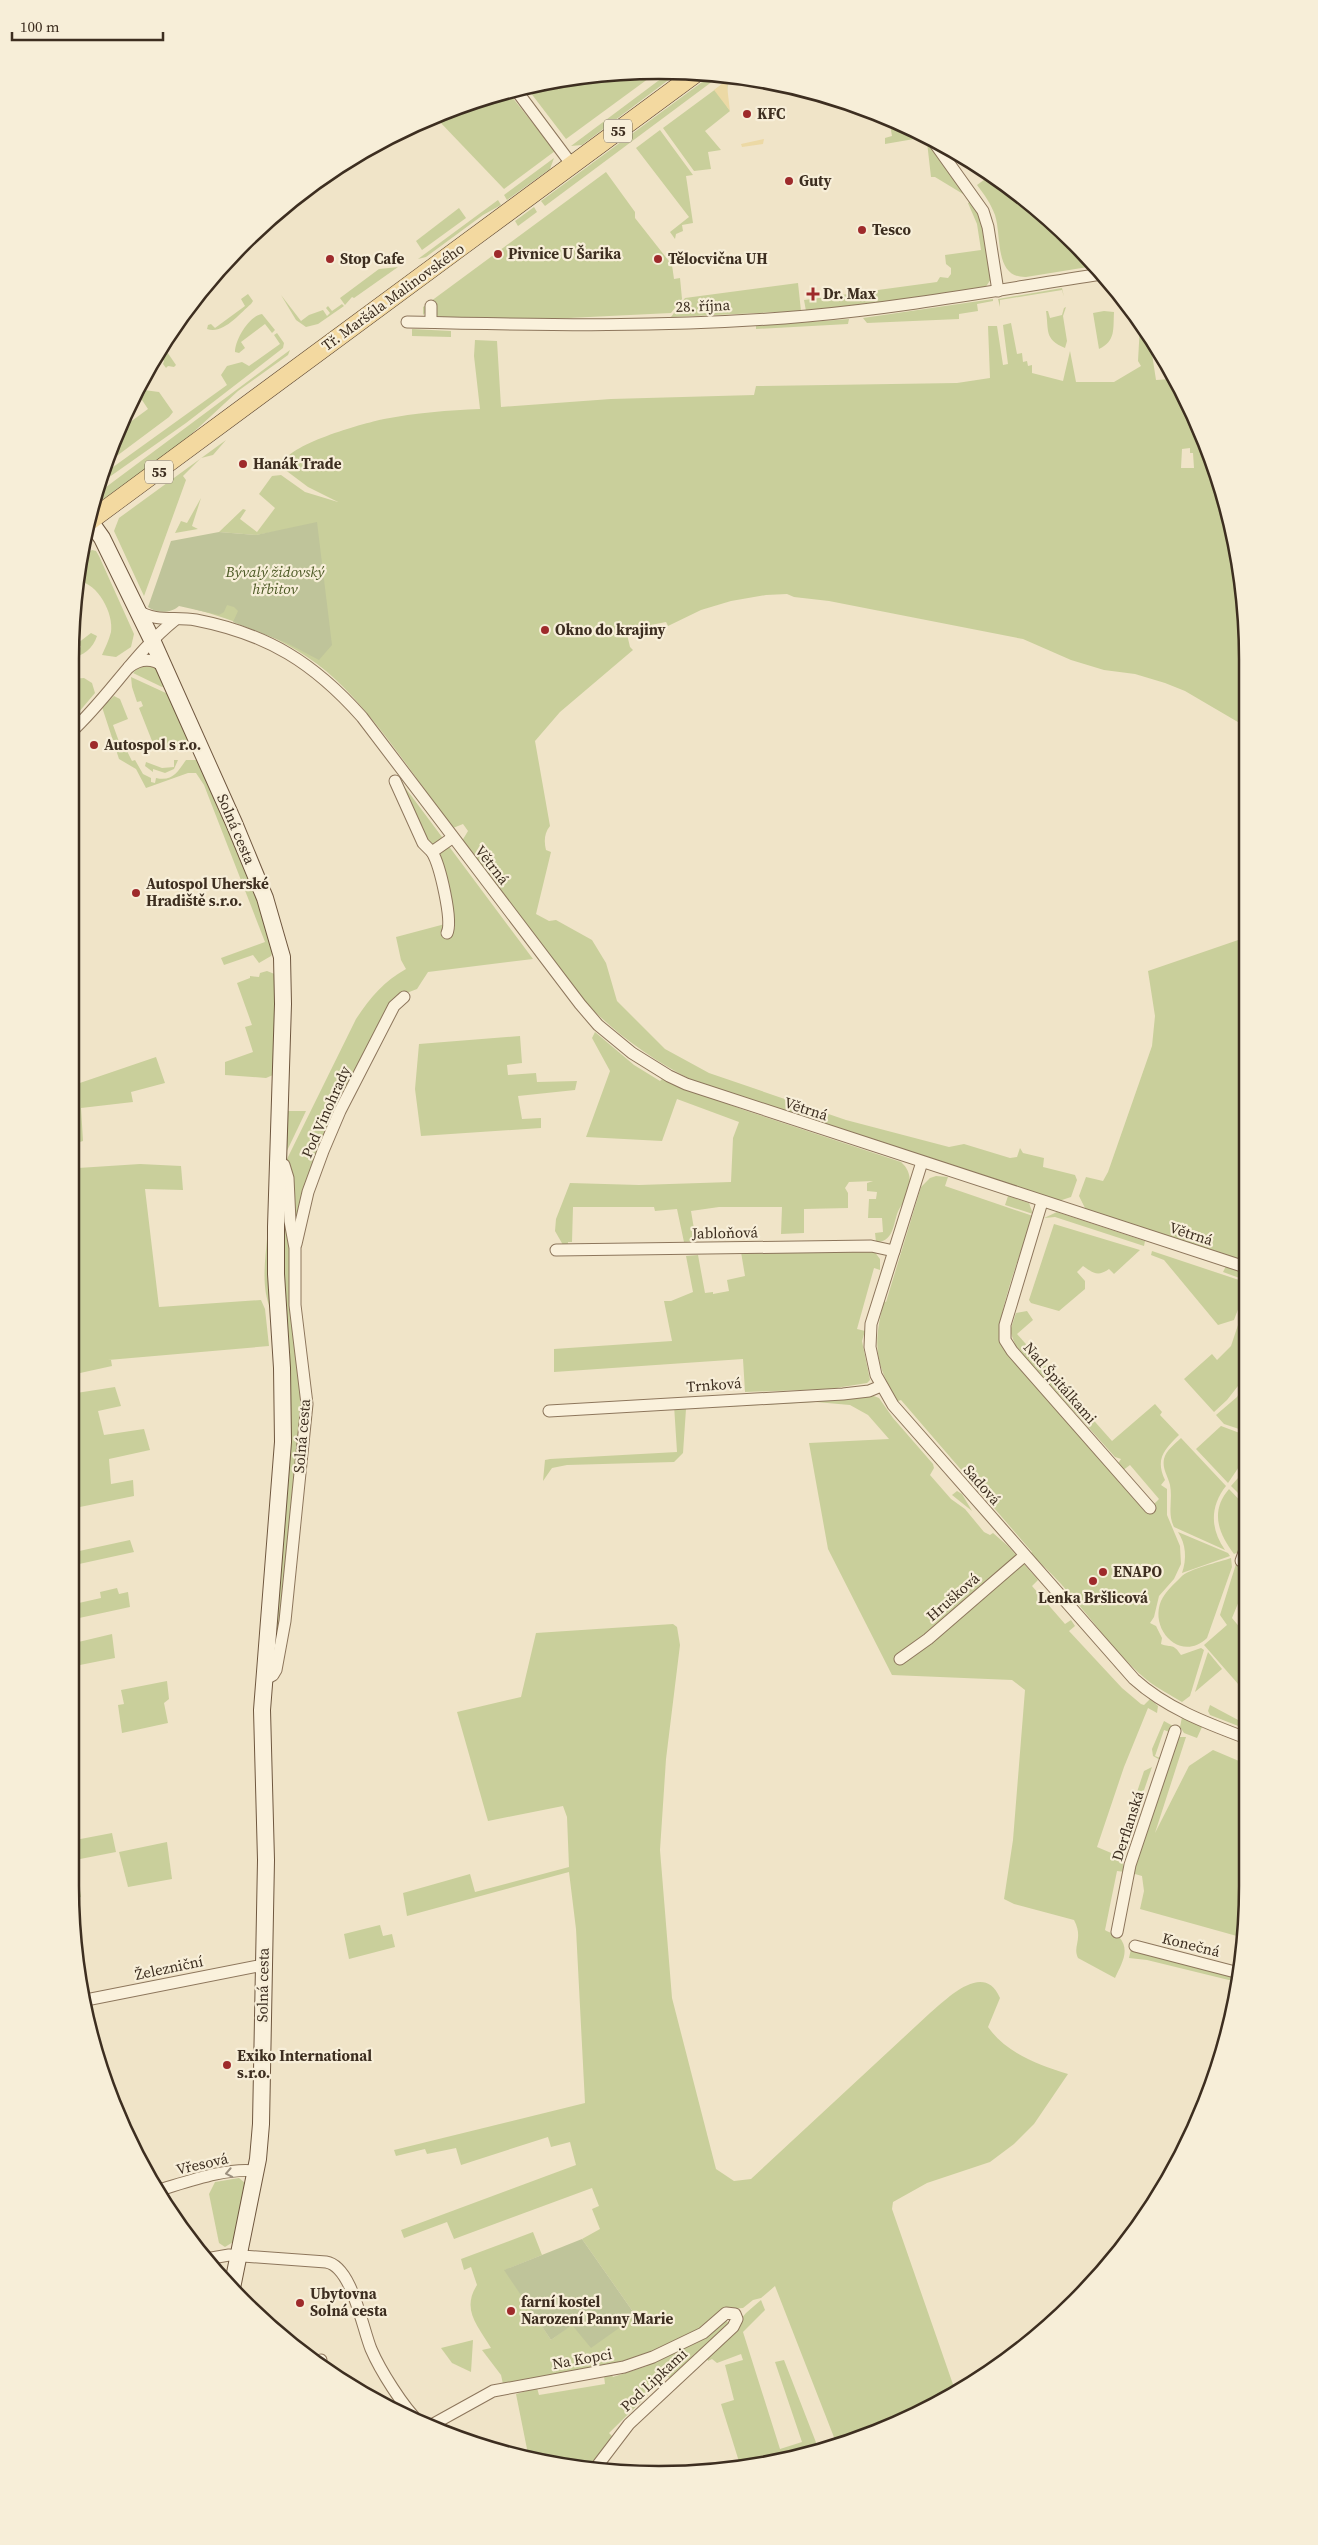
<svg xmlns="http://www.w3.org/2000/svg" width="1318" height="2545" font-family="'Source Serif 4',serif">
<rect width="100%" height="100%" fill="#f0e4c8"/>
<g fill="#c9cf9b" fill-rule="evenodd">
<path d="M670,72H679L582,145L571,146Z"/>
<path d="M656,73L566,139L527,88L582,75Z"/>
<path d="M713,74L721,75L545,206L541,201Z"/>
<path d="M728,80L726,105L730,111L705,131L721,150L708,152L711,169L694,171L663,128Z"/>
<path d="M508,92L555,151L504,189L439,121V115L469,101Z"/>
<path d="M889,119L913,128L914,139L885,144V138L892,136Z"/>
<path d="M660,130L693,175L686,176L693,223L682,225L683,231L676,234L675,239L670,232L689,217L636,148Z"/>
<path d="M927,142L963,192V194L935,177H931Z"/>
<path d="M554,158L550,169L507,200L504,195Z"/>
<path d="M606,172L635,212V218L672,265L674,279L680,278L682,299L671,313L548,319L441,317L426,312L423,315V307Z"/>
<path d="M988,177L1047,216L1094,266L1026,277C994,278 1002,237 995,215C991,204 984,194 977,185Z"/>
<path d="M498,200L501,205L483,215L426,257L418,259Z"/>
<path d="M972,201L982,222L991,279L985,288L864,305L806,311L804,300L937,282L940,277L948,278L951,274V268L946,264L945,255L981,250L977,224L968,203Z"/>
<path d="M534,207L537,212L518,226L515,221Z"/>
<path d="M459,208L466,218L422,250L416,241Z"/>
<path d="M398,267L354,298L352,297L345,305L340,298L379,269Z"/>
<path d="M798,283L801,311L671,317L685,298Z"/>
<path d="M1062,288L1064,297L1062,290L1000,300V307L998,299Z"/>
<path d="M248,294L253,301L251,304C240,313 223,335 207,329L208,325L211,324L215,328L245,306L241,299Z"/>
<path d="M281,295L301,321L309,315L323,310L327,316L330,313L326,308L328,306L332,311L342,304L344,306L318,324L306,327L296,320Z"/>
<path d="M993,299V301L977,304L978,311L959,314V319L867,323L863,318Z"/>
<path d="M1066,307L1063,316L1067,341L1065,348C1044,339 1049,331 1046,311H1048L1050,318L1062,315L1064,308Z"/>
<path d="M1104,311L1114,312C1113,329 1116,341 1099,349L1093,313Z"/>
<path d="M262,314L275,330L272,333L265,324L241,342L245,348L239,353L235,352C235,340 249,316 262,314Z"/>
<path d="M849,319L848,324L756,329V326Z"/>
<path d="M1011,323L1017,354L1022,353L1023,362L1027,361L1028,366L1032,365V373L1063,381L1070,351L1076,382H1114L1141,366L1138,361L1140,325L1150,341L1156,380L1171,379L1203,434L1243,582V725L1185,691L1165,683L1135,674L1104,670L1071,660L1023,639L829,601L794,597L787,594L766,595L731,601L701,610L668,626L666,622L626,630L630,647L633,650L560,712L535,741L550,826C544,833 544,842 546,850L551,852L536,914L549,921L556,920L592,940L606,963L617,1001L665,1049L709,1073L846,1120L949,1147L964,1144L1010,1158L1017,1157L1020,1148L1023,1153L1044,1158L1043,1167L1075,1175L1077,1180L1071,1197L1059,1201L694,1081C652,1060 617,1035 585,1002L462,841L468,831L463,824L453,828C417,781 378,719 335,679C298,644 243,622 194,609L296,528L256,535L219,532L243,509L246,510L240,519L257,532L275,508L259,494L272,476L281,475L305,492L338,502L308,487L280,466C288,444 361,424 384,419C415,413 449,410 480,409L474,356L475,340L497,341L501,407L611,399L754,395L756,386L957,383L990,378L988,326H997L1003,365L1008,364L1003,325ZM1190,448V453H1193L1194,468H1181L1182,449Z"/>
<path d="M412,329L451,331V337L412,336Z"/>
<path d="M277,333L284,343L283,348L186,423L98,485L102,475L227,385L221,375L227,366L242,362L249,366L280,344L274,335Z"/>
<path d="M165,349L176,365L174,367L168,366L166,368L163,364L164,361L158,354Z"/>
<path d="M290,350L288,355L238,391L184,441L90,509L94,496Z"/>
<path d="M144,390L159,392L173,412L169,417L106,464L118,431L148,409L138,394Z"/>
<path d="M226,440L213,455L201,458L183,476L186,480L144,596L114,531L119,518Z"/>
<path d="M201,498L192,526L198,529L175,533L181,521L187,523Z"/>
<path d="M92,550L96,551L99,556L134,634L131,647L116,657L102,655C105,648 109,640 111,632C114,614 98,583 78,581L82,557Z"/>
<path d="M91,633L97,636C93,649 83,655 71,659V653L81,647L78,643Z"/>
<path d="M154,664L168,685L162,687L133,673L141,665Z"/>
<path d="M131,677L168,694L190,739C182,752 166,755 154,746L139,708L143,706L141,701L137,702L132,687Z"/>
<path d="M84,678L92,683L95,693L78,713L71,715V679Z"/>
<path d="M114,696L120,699L128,719L113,725L122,750L126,749L132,761L135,760L143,774L151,778V782L155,783L156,778C173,782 178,771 186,760H199L239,846L275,947L271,956L259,963L253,955L224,965L221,958L265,942L204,785L196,773H188L146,788L136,769L119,759L102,707Z"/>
<path d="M74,738L80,751L71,759V741Z"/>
<path d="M174,760H178L174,769L165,773L153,769V772L145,766L146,762L162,768L174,767Z"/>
<path d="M398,778L533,959L428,972L417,989L399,996L342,1107L295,1235L287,1159L356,1019C370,998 384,981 406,969L401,960L396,937L445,924L447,934L455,928L439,857L425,840Z"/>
<path d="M1244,938L1245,1261L1086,1210L1079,1196L1086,1177L1103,1181L1108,1172L1152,1046L1155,1016L1148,971Z"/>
<path d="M267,971L277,975L273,1075L266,1078L225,1075V1062L253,1052L245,1027L252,1025L237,983L250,978V976L259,977L260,973Z"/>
<path d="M595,1032L634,1065L660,1081L662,1079L744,1110L901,1162C916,1175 909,1194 901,1206C892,1218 897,1242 876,1242L875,1233L883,1232L882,1218H868L869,1199H876L877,1192L867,1191V1183L873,1181L849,1182L845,1188L848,1193V1208L804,1209V1233L781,1234L782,1207H719L691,1211L696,1241L684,1242L677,1209L655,1211L654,1207H573L572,1242H568V1246L563,1245L555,1231L556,1219L570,1183L639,1185L731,1182L733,1138L739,1122L677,1099L662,1141L586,1137L610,1071L592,1038Z"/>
<path d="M520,1036L522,1063L507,1065L508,1075L536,1073L537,1082L577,1081L575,1090L518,1096L522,1119L541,1118V1128L421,1136L415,1089L419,1044Z"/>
<path d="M156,1057L165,1083L131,1092L133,1102L81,1108L83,1141L73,1144L78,1168L140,1164L181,1166L183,1190L145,1189L159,1307L261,1300L265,1309L269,1346L108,1360H111L112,1366L71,1375V1086Z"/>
<path d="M287,1111H306L285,1155Z"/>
<path d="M284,1176L304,1395L283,1625L272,1670Z"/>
<path d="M936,1176L948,1177L945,1186L1033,1216C1024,1245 995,1316 1000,1343L1147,1511L1159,1499L1130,1465L1122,1471L1117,1465L1121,1459L1115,1457L1016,1347L1010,1331L1016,1313L1027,1311L1033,1320L1017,1334L1112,1441L1155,1404L1162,1412L1160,1415L1179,1435C1164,1450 1155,1459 1165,1480L1161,1485L1167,1489V1515L1180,1546L1181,1564L1174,1579L1159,1596L1154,1617L1150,1623L1156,1626L1162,1638L1161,1644C1172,1648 1173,1643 1181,1655L1201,1648L1204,1650L1190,1696L1182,1702C1171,1695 1158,1689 1147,1680C1103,1643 1075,1591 1030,1554L1032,1552L901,1400L898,1401C874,1364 873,1344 884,1301L886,1302L921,1187L930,1178Z"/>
<path d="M1008,1196L1029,1203L1033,1214L1005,1205Z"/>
<path d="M1057,1212L1145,1241L1144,1246L1055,1217L1044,1218Z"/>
<path d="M1054,1224L1140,1250L1114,1274L1109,1269C1098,1277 1093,1273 1083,1266L1077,1272L1085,1281V1289L1059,1311L1031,1303L1029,1300Z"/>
<path d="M271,1237V1310C261,1288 265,1262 267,1239Z"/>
<path d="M874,1251L880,1259V1270L874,1268L857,1329L865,1331L862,1341L870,1380L867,1383L830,1389L745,1392L743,1359L554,1372V1349L672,1341L664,1301H671L693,1292L686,1256L698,1255L705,1293L713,1292V1294L729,1291L727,1280L745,1276L741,1252Z"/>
<path d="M1152,1251L1245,1282V1291L1234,1320L1218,1325L1164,1260L1151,1255Z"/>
<path d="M1226,1266L1245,1272V1280L1223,1272Z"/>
<path d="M1245,1304V1377L1227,1400L1214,1412L1184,1379L1212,1354L1217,1360L1231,1346Z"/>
<path d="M1245,1383V1431L1224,1424L1216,1415L1237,1397Z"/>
<path d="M115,1387L121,1406L98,1411L104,1435L144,1429L150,1450L109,1459L111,1484L133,1480L134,1496L70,1509V1394Z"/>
<path d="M871,1395L879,1398L893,1418L933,1464L934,1468L930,1475L951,1499L965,1509L984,1532L990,1535L993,1533L1008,1546L1038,1580L1032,1586L1065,1624L1071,1620L1075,1626L1069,1631L1122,1688L1141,1704L1144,1705L1150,1699L1158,1706L1157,1713L1148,1708L1124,1767L1097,1847L1116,1855L1144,1771L1152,1767L1121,1857L1125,1872L1117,1871L1105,1930C1109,1933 1115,1933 1119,1937C1131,1950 1121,1965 1115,1978L1078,1958C1072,1946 1084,1939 1074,1920L1014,1904L1004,1899L1013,1840L1025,1690L1012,1680L892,1675L828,1549L809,1443L889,1439L868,1415L850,1405L816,1402L686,1409L683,1453L674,1462L567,1465L552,1468L543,1481L545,1460L550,1459L677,1452L674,1405Z"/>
<path d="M1221,1426L1245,1435V1458L1228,1483L1196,1449Z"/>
<path d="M1181,1438L1226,1486C1210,1506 1210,1529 1225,1550L1174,1527C1167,1513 1173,1500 1170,1485C1168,1476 1162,1469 1164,1459C1166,1450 1175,1444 1181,1438Z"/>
<path d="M1245,1470L1246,1501L1231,1486Z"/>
<path d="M1229,1489L1246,1507C1246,1523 1244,1537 1239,1552L1234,1554C1218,1533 1210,1511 1229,1489Z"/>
<path d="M957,1491L962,1494L972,1511L952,1495Z"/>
<path d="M1178,1532L1228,1553L1230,1556L1182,1573C1187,1559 1186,1544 1178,1532Z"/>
<path d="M130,1540L134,1552L70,1566V1553Z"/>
<path d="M1231,1558L1232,1567L1207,1638C1181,1663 1149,1630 1161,1601C1165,1592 1174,1584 1181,1577C1188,1569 1220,1562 1231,1558Z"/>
<path d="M1246,1561V1584L1232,1618L1246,1635V1693L1204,1645L1227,1625L1220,1615L1236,1564Z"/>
<path d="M117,1588L119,1594L128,1592L130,1607L70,1620V1605L101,1598L100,1592Z"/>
<path d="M673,1624L677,1627L680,1645L666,1759L660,1850L672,1998L716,2169L734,2181L751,2179L930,2013C948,1998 984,1961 1000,1998L988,2027C1006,2053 1039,2065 1068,2074L1034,2124L1014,2144L990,2162L927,2183L893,2202L892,2209L956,2393L919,2414L837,2445L775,2286L761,2298L753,2300L743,2308L729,2309L680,2344L606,2366L604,2365L503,2384L501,2375L482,2350L491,2348C478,2326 461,2310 477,2285L471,2267L464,2270L461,2259L533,2232L542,2255L505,2270L551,2340L572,2324L636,2316L582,2239L600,2229L592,2209L599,2206L592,2188L454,2239L447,2222L404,2238L401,2230L576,2165L570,2142L551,2147L548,2137L461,2165L456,2148L427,2154L425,2149L396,2156L394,2150L585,2103L576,1929L569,1872L407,1916L403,1893L470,1874L475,1892L569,1867L567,1817L563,1806L488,1821L457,1712L521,1697L536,1633Z"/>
<path d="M112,1634L115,1658L70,1667V1644Z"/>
<path d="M1208,1652L1222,1669L1195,1692Z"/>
<path d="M167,1681L169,1699L164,1703L168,1723L122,1733L118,1705L124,1704L121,1690Z"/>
<path d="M1210,1705L1240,1721L1246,1716V1729L1210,1715L1208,1711Z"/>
<path d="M1182,1717L1202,1727L1197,1738L1184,1733L1180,1727Z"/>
<path d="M1164,1721L1173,1726L1172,1733L1164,1730L1155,1756L1163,1759L1162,1761L1153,1756L1152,1749Z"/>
<path d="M1177,1737H1186L1155,1833L1189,1766L1213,1750L1246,1764L1247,1924L1244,1938L1140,1909L1144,1891L1142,1876L1135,1874L1134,1867Z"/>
<path d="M112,1833L116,1852L75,1860L81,1897L71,1899L70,1841Z"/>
<path d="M167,1842L172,1879L128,1887L119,1852Z"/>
<path d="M380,1925L383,1936L392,1934L395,1947L349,1959L344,1934Z"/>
<path d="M1131,1949L1238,1975L1237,1982L1147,1960L1129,1958Z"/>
<path d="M239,2178L245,2183L233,2242L225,2247L219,2243L209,2194L215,2182Z"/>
<path d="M761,2300L765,2310L743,2332L780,2449L802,2442L775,2362L784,2360L817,2445L741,2468L721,2404L734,2400L725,2365L743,2360L741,2354L717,2363L712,2359L708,2361L707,2358L746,2313Z"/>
<path d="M725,2320L730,2324L671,2379L667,2376L609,2433L613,2437L590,2470L544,2464L529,2459L516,2394L537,2388L539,2395L605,2384L604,2376L611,2374L613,2377L647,2366V2363Z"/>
<path d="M473,2340L471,2372L452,2363L441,2348Z"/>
</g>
<g fill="#ecd9a5">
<path d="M731,77H734L727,86L730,111L714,90Z"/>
<path d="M764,139L763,144L742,147L741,144Z"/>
</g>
<g fill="#bfc49a">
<path d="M317,522L332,645L319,660L287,643L233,622L238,611L234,607L227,605L224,612L219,615L179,606C172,613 156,614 148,607L171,541L219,532L256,535Z"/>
<path d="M582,2239L636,2316L591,2348L572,2325L551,2340L504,2270Z"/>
</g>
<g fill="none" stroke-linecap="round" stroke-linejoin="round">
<defs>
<g id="street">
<path d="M516,90L572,165"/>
<path d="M931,138L983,211L988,227L998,291"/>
<path d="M407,322C540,325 674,328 807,316C906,307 1003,289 1102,274"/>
<path d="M431,322V306"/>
<path d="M137,610C156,623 175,616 196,620C268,634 314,663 362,717L580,1004L598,1025L632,1053L669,1076L686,1084L1245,1267"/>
<path d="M129,667C141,658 153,658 164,667"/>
<path d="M71,732C109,697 135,652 175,620"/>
<path d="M395,781L423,843L432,852"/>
<path d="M447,933C453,921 440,865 432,852L452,838"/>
<path d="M922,1162L871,1324L870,1347L876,1375L893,1405L1134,1679C1166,1708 1206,1723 1246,1738"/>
<path d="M1042,1202L1005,1325V1340L1012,1351L1150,1508"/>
<path d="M296,1244L308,1192L323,1151L340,1111L394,1006L404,997"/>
<path d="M556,1250L871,1246L894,1251"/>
<path d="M549,1411L843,1394L869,1391L881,1386"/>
<path d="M1246,1547L1241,1561L1246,1557"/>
<path d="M900,1659L928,1639L1024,1556"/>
<path d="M264,1680L273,1675L276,1670L285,1621L307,1404L295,1305V1248L290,1221L288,1178L284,1165L277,1161"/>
<path d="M1117,1932L1130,1865L1175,1731"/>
<path d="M1135,1946L1239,1973"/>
<path d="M81,2001L263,1965"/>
<path d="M156,2191C184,2183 227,2167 255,2171"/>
<path d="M206,2259L229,2255L326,2262C352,2266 362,2327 371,2349C380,2370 403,2407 420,2423"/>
<path d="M316,2361L321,2360"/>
<path d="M428,2427L493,2391L624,2367L653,2357L703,2333L726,2313L735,2314L737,2319L733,2327L629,2424L594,2470"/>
</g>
<path id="secondary" d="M90,521L102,538L152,640L234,823L265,898L282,957L283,1004L276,1227V1274L282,1368L283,1442L262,1710L266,1860L261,2124L258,2159L232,2288"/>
<path id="primary" d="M87,523L699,71"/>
</defs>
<use href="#street" stroke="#8d765c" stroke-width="13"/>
<use href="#secondary" stroke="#6f573f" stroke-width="18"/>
<use href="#primary" stroke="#5b4430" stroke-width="19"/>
<use href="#street" stroke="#faf1dc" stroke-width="11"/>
<use href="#secondary" stroke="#faf1dc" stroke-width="16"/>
<use href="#primary" stroke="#f3d9a0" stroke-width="18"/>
</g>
<defs><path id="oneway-chevron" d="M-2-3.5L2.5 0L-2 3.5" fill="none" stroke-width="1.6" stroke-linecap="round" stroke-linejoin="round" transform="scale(1.25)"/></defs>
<use stroke="#9c907e" href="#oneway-chevron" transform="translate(229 2173) rotate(169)"/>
<g fill="#9e2a2b" stroke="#f7eed8" stroke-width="2">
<circle cx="747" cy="114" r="5"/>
<circle cx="789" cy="181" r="5"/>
<circle cx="862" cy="230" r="5"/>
<circle cx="498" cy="254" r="5"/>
<circle cx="330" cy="259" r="5"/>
<circle cx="658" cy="259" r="5"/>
<path d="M810.5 286.5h5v5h5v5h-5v5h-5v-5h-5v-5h5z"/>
<circle cx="243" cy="464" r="5"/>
<circle cx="545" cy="630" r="5"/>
<circle cx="94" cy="745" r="5"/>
<circle cx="136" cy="893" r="5"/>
<circle cx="1103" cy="1572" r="5"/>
<circle cx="1093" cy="1581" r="5"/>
<circle cx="227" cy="2065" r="5"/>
<circle cx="300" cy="2303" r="5"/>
<circle cx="511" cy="2311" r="5"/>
</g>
<g text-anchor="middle" stroke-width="4.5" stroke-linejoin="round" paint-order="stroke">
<g fill="#f7eed8" stroke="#756857" stroke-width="1">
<rect x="604" y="119.5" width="28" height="23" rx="4"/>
<rect x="145" y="460.5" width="28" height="23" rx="4"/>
</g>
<g font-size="14" font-weight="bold" fill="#3d2e20">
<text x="618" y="136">55</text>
<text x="159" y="477">55</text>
</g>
<g font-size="15" font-weight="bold" fill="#3d2e20" stroke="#f7eed8" text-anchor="start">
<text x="757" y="119">KFC</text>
<text x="799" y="186">Guty</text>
<text x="872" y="235">Tesco</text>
<text x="508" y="259">Pivnice U Šarika</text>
<text x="340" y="264">Stop Cafe</text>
<text x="668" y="264">Tělocvična UH</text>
<text x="823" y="299">Dr. Max</text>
<text x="253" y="469">Hanák Trade</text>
<text x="555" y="635">Okno do krajiny</text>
<text x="104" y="750">Autospol s r.o.</text>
<text x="146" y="889">Autospol Uherské<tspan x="146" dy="17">Hradiště s.r.o.</tspan></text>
<text x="1113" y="1577">ENAPO</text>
<text x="1093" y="1603" text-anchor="middle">Lenka Bršlicová</text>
<text x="237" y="2061">Exiko International<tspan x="237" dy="17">s.r.o.</tspan></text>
<text x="310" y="2299">Ubytovna<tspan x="310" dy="17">Solná cesta</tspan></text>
<text x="521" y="2307">farní kostel<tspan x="521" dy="17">Narození Panny Marie</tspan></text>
</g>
<g font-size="15" fill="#3d2e20" stroke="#f7eed8">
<text transform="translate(393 297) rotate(-36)" y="5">Tř. Maršála Malinovského</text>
<text transform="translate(703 306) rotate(-2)" y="5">28. října</text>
<text transform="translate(236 829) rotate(67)" y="5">Solná cesta</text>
<text transform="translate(492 865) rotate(52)" y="5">Větrná</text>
<text transform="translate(806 1109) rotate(18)" y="5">Větrná</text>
<text transform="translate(326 1112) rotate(-66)" y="5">Pod Vinohrady</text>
<text transform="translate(725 1233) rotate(-1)" y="5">Jabloňová</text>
<text transform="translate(1191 1234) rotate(18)" y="5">Větrná</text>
<text transform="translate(1060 1383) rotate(49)" y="5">Nad Špitálkami</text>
<text transform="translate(714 1385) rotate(-4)" y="5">Trnková</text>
<text transform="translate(302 1436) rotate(-85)" y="5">Solná cesta</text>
<text transform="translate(982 1485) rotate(49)" y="5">Sadová</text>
<text transform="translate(953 1597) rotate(-41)" y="5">Hrušková</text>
<text transform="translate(1128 1826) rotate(-72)" y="5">Derflanská</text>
<text transform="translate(1191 1945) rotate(14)" y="5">Konečná</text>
<text transform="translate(169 1968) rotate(-12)" y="5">Železniční</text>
<text transform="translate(263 1985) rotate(-89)" y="5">Solná cesta</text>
<text transform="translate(202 2164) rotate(-13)" y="5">Vřesová</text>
<text transform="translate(582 2359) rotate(-10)" y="5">Na Kopci</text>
<text transform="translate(654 2380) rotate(-43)" y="5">Pod Lipkami</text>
</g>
<g font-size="15" font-style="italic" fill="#4d5a26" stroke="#f7eed8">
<text x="275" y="577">Bývalý židovský<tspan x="275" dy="17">hřbitov</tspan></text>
</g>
</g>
<path d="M0 0H1318V2545H0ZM659 79H659A580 580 0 0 1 1239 659V1886A580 580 0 0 1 659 2466H659A580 580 0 0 1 79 1886V659A580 580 0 0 1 659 79Z" fill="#f7eed8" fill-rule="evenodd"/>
<path fill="none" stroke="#3d2e20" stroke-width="2.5" d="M659 79H659A580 580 0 0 1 1239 659V1886A580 580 0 0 1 659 2466H659A580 580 0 0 1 79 1886V659A580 580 0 0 1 659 79Z"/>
<path d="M12 32v8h151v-8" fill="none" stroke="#3d2e20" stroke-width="2.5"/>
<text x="20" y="32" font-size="15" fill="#3d2e20" stroke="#f7eed8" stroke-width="4" paint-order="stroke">100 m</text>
</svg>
